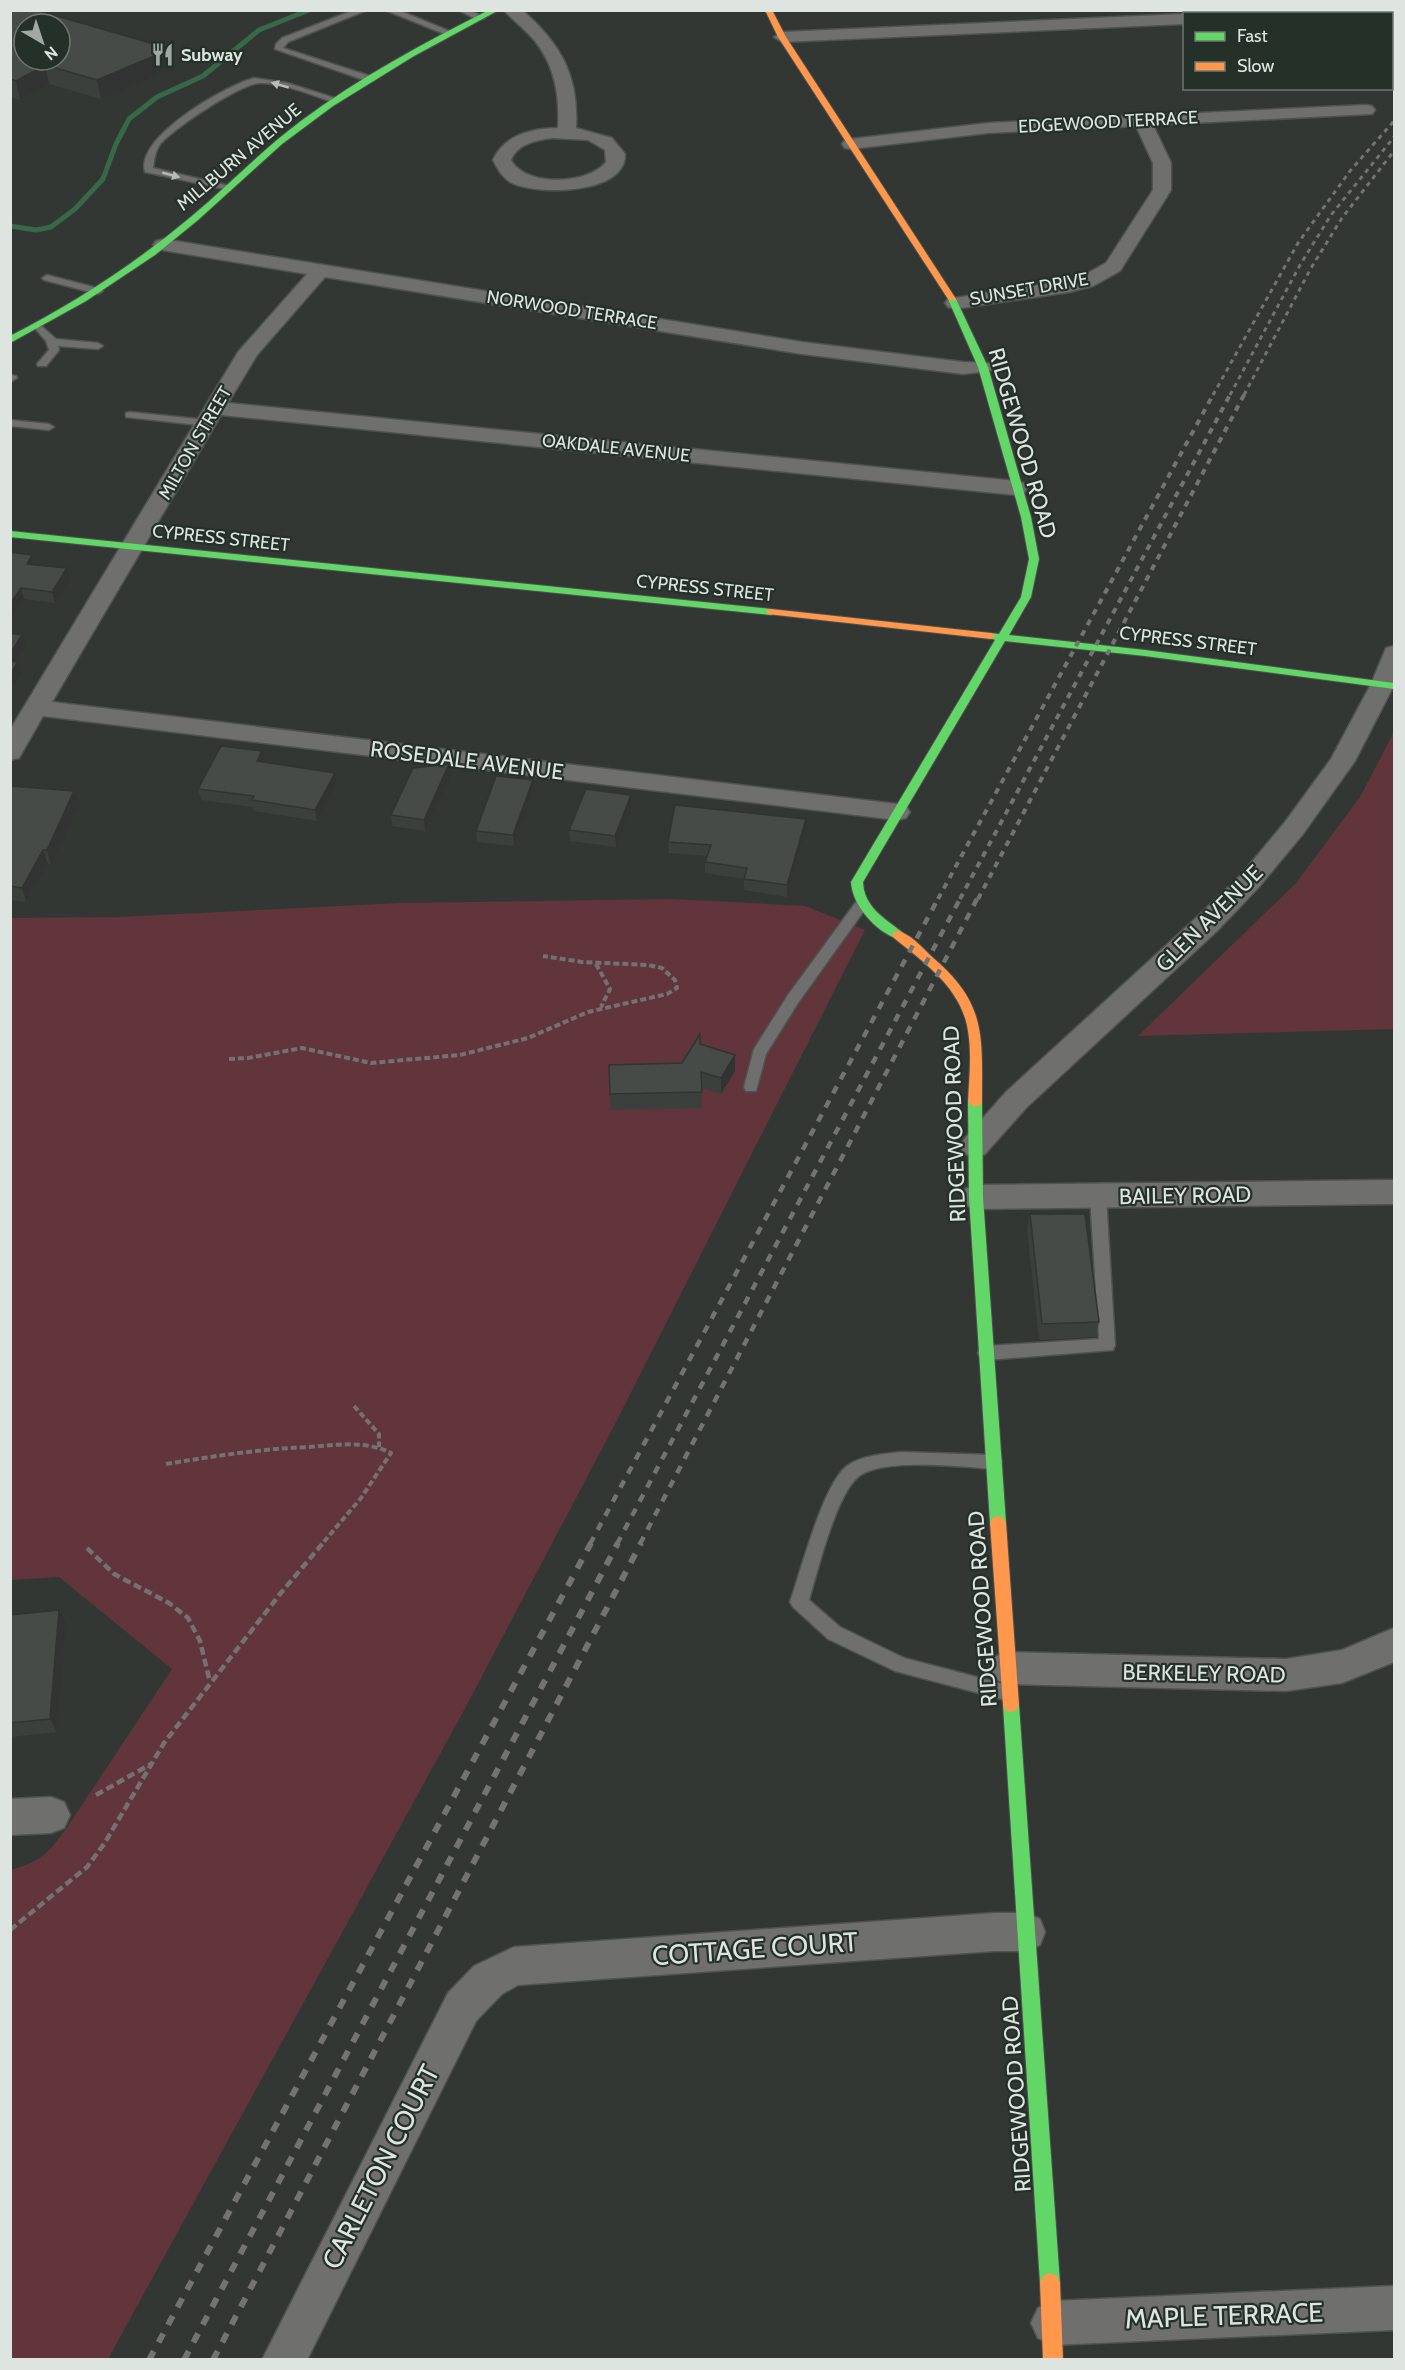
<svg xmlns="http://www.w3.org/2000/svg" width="1405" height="2370" font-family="Cabin,sans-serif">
<rect width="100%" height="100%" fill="#323733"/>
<g fill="#62353c">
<path d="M1394,732V1029L1138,1036L1296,883L1360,797Z"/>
<path d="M670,899L805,906L865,930L613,1428L462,1714L108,2359H11V1870C43,1860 46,1855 66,1829L172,1669L59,1577L11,1580V918L117,917L401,903Z"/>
</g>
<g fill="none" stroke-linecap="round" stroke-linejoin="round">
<path stroke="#376949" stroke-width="5" d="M10,226L36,230L51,227L75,209L103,179L116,144L129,119L157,97L203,76L259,30L309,10"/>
<defs>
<g id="lane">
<path d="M354,10H367L288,42L283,48L373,77V81H367L275,49L276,44L282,38Z"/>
<path d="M385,10H398L454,33L447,35Z"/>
<path d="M458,10H470L485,18L478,20Z"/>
<path d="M254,78L287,83L341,100L337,103C312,96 286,83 261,83C243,82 169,131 159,146C155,152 154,161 153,168L230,186V190L145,172C135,137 225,86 254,78Z"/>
<path d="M47,275L101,289L103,291L98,294L44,280L42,278Z"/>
<path d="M38,323L56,339L98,343L103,346L98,349L58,346L59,350L46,366H38L37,364L49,350L46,341L33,326Z"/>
<path d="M10,375L16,376L17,378L10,382Z"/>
<path d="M130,412L207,420L212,423L207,426L126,417V413Z"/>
<path d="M10,420L49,424L54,427L49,430L10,426Z"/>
<path d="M861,900L866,902L868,905L866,908L798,1003L766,1054L756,1091H746L744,1087L754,1049L788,995L856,902Z"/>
<path d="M1098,1190L1103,1192L1106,1196L1115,1345L1113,1350L986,1360L980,1358L978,1353L980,1348L986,1346L1099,1339L1090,1196L1093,1192Z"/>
<path d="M901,1452L994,1455L1000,1457L1002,1462L1000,1467L994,1469C963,1467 882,1457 858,1477C836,1495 818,1570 809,1600L840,1627L904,1658L1015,1687L1018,1693L1015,1699L1009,1701L895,1671L828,1639L793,1607L790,1602C801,1571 823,1484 847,1466C862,1455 884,1454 901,1452Z"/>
</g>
<g id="street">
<path d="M504,10H522C561,44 579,76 576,128L612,138L625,154C627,195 535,196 510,182C501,176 498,169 493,160C504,135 532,128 558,128C560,96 555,65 534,40C525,29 513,21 504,10ZM553,138L588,140L605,150L606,162C588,185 525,187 511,160C518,143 537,140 553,138Z"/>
<path d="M1184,14V24L782,42L774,37L782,32Z"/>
<path d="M1366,105L1372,106L1375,110L1372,114L1153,125L1171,163V190L1120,271L1093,286L1069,292L955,309L948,307L945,303L948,299L1069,280L1079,278L1106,263L1153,190V163L1136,126L988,133L851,149L845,148L842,144L845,140L851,139L988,123Z"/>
<path d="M163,239L802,342L963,362L990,363L993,367L990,371L963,374L802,354L325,277L257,355L228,403L1016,481L1024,483L1027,488L1024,493L1016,495L221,415L52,702L897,804L906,806L910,812L906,818L897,820L43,716L19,758L10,760V730L238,352L307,274L156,249L153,245L156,241Z"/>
<path d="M1394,646V685L1355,761L1303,834L1259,887L1217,931L1026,1108L985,1154L975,1157L965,1154L960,1146L965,1138L1006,1092L1197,917L1241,875L1285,822L1331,759L1371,684L1386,648Z"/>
<path d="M1394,1180V1204L976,1209L965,1205L961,1197L965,1189L976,1185Z"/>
<path d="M1394,1628V1662L1342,1683L1286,1691L1007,1684L994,1679L989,1668L994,1657L1007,1652L1286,1659L1342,1650Z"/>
<path d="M51,1797L64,1802L70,1815L64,1828L51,1833L10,1835V1799Z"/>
<path d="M995,1913H1026L1040,1919L1045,1932L1040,1945L1026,1951H995L518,1985L502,1994L476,2021L307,2360H262L448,1993L474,1966L514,1947Z"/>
<path d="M1394,2286V2330L1053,2345L1038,2338L1031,2323L1038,2308L1053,2301Z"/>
</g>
<g id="fast">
<path d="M489,10H499L414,56L333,106L282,144L198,220L155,255L86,301L10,343V336C75,303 136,263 192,216C229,185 262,150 301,121C360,77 424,43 489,10Z"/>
<path d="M952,296L956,299L988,367L1031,517L1039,559L1031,597L1009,635L1145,650L1394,683V689L1145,656L1005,641L863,882C864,907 884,918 902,932L904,935L902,938L898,939C876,932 852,905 851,882L995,640L986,636L991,633L999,634L1021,597L1029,559L1021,517L978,367L948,299Z"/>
<path d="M10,531L771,609L776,612L771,615L10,537Z"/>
<path d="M975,1097L982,1102L983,1197L1006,1523L1003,1528L998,1530L993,1528L990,1523L969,1197L968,1102Z"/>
<path d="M1011,1698L1017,1700L1019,1705L1060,2283L1057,2290L1050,2293L1043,2290L1040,2283L1003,1705L1005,1700Z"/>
</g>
<g id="slow">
<path d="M765,10H772L786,37L956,299L955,301L948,299L778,37Z"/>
<path d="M771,609L991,633L996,636L991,639L767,614V610Z"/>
<path d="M898,931C910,934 922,947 931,956C987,1003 982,1035 982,1102L980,1105L975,1107L968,1102C969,1079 972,1055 968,1031C962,989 925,963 894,938L892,935L894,932Z"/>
<path d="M998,1516L1003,1518L1006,1523L1019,1705L1017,1710L1011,1712L1005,1710L1003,1705L990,1523L993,1518Z"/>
<path d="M1050,2273L1057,2276L1060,2283L1063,2360H1043L1040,2283L1043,2276Z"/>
</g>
</defs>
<use href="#lane" stroke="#4e5250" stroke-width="3"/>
<use href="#street" stroke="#4e5250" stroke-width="3"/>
<use href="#fast" stroke="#4e5250" stroke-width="2"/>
<use href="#slow" stroke="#4e5250" stroke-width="2"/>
<g stroke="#737271" stroke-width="4" stroke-dasharray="6 3" stroke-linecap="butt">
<path d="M596,964L610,989L601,1007"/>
<path d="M229,1059L248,1058L302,1048L371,1063L460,1055L528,1038L588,1012L667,994L677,988L675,980L662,968L648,965L582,962L543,956"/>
<path d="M354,1406L379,1434V1447"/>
<path d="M166,1464C215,1456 259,1449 309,1447C337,1445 365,1440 391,1453L361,1498L322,1544"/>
</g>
<g stroke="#737271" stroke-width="4.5" stroke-dasharray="8 4" stroke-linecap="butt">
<path d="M87,1548L114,1574L169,1603L188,1618L200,1641L210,1682"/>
<path d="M96,1795L151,1764"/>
<path d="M10,1930L87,1867L104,1844L164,1743L280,1594L323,1543"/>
</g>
<use href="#lane" fill="#6f6f6e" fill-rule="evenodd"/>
<use href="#street" fill="#6f6f6e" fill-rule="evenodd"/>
<use href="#fast" fill="#63d668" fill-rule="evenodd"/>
<use href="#slow" fill="#ff974d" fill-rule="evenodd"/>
<g stroke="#737372" stroke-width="3" stroke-dasharray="4.5 4.5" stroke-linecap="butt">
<path d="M1213,395L1298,243L1350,171L1394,121"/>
<path d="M1230,395L1300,265L1331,215L1394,137"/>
<path d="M1244,395L1311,268L1342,218L1394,151"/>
</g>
<g stroke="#737372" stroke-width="4" stroke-dasharray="6 6" stroke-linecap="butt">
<path d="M938,899L1214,393"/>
<path d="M960,899L1231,393"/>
<path d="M978,899L1245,393"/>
</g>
<g stroke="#737372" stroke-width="4.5" stroke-dasharray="8 8" stroke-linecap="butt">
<path d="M590,1544L939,897"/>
<path d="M617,1544L961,897"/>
<path d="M640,1544L978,897"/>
</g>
<g stroke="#737372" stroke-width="6" stroke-dasharray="10 10" stroke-linecap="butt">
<path d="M149,2360L591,1543"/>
<path d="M184,2360L618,1543"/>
<path d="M213,2360L641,1543"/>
</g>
</g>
<g fill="#3c403d">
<path d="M10,10H56L52,15L171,49L174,68L101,99L49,84L20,100L10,97Z"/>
<path d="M10,552L32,555L35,564L70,579L55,603L24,599L12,618L10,617Z"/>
<path d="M264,762L337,784L317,821L254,811L253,807L201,800L198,789Z"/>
<path d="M451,775L425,831L392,826L391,815Z"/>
<path d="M533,780V791L514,846L477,842L476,831Z"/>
<path d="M10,789L79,806L51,865L48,864L26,902L10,900Z"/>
<path d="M631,806L616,847L570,841L569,830Z"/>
<path d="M805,830L787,897L744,890V879L705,873V862L707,856L669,853L668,842Z"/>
<path d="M700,1044L735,1055V1071L721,1094L702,1088V1108L610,1110V1094L682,1063Z"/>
<path d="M1030,1214L1099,1322L1096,1337L1039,1340L1027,1229Z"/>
<path d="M10,1615L66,1624L57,1732L10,1737Z"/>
</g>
<g fill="#313432">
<path d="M35,10H56L44,24Z"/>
<path d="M171,49L174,68L101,99L97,80Z"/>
<path d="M45,65L49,84L20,100L16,81Z"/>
<path d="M32,555L35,566L27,564Z"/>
<path d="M67,568L70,579L55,603L52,592Z"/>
<path d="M21,588L24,599L12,618L10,613V604Z"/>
<path d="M22,635L25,646L10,670V654Z"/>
<path d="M18,662L21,673L10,691V675Z"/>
<path d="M262,751L265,762L259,772L257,761Z"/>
<path d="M449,764L451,775L425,831L424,820Z"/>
<path d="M335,773L337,784L317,821L315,810Z"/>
<path d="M533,780V791L514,846L513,835Z"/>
<path d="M74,791L79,806L51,865L47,850Z"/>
<path d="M631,795V806L616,847L615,836Z"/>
<path d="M806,819L805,830L787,897V885Z"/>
<path d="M43,850L48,864L26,902L22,888Z"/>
<path d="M735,1055V1071L721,1094V1078Z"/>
<path d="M59,1610L66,1624L57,1732L50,1719Z"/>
</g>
<g fill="#464b47" stroke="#313432" stroke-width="1.5" fill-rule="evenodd">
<path d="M10,10H36L171,49L97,80L45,65L16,81L10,79ZM24,24H60V60H24Z"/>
<path d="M10,552L32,555L27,564L67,568L52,592L21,588L10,604Z"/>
<path d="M10,633L22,635L10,654Z"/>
<path d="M10,661L18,662L10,675Z"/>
<path d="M221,746L262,751L257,761L335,773L315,810L252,800L254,796L198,789Z"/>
<path d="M449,764L424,820L391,815L413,768Z"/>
<path d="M496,776L533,780L513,835L476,831Z"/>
<path d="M12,786L74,791L47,850H43L22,888L10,886V789Z"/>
<path d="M586,789L631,795L615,836L569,830Z"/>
<path d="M675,805L806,819L787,885L744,879L747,868L705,862L711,845L668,842Z"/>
<path d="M700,1034V1044L735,1055L721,1078L701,1072L702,1092L610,1094L609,1065L682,1063Z"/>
<path d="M1030,1214H1085L1099,1322L1042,1324Z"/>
<path d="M59,1610L50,1719L10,1723V1615Z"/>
</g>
<defs><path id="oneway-solid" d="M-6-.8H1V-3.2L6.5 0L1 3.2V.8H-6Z" transform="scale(1.5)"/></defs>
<g fill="#b7bcb8">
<use href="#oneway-solid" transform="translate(280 85) rotate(-164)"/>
<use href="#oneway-solid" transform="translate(171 175) rotate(15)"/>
</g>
<defs>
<symbol id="restaurant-bare" viewBox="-9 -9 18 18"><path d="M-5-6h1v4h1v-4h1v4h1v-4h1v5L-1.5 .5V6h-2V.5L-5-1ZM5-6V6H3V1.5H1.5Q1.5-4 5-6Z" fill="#a2a8a3" stroke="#253028" stroke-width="2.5" paint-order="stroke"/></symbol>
</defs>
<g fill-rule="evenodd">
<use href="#restaurant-bare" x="146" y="38" width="33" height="33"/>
</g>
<g text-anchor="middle" stroke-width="4.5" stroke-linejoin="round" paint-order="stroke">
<g font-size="18" font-weight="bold" fill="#dee5e0" stroke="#253028" text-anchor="start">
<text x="181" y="61">Subway</text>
</g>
<g font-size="18" fill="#dee5e0" stroke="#253028">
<text transform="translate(1108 122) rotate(-3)" y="6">EDGEWOOD TERRACE</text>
<text transform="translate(239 157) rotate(-40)" y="6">MILLBURN AVENUE</text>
<text transform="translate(1029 289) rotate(-10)" y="6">SUNSET DRIVE</text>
<text transform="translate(572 310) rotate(9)" y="6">NORWOOD TERRACE</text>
<text transform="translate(195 443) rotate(-60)" y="6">MILTON STREET</text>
<text transform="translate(616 448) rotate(6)" y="6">OAKDALE AVENUE</text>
<text transform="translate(221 538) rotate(6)" y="6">CYPRESS STREET</text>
<text transform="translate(705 588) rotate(6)" y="6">CYPRESS STREET</text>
<text transform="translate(1188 641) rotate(7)" y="6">CYPRESS STREET</text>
</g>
<g font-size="22" fill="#dee5e0" stroke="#253028">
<text transform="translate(1023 443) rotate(74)" y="8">RIDGEWOOD ROAD</text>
<text transform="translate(467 760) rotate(7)" y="8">ROSEDALE AVENUE</text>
<text transform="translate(1209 918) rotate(-45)" y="8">GLEN AVENUE</text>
<text transform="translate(954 1124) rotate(-92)" y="8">RIDGEWOOD ROAD</text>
<text transform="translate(1185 1195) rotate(-1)" y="8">BAILEY ROAD</text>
<text transform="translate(982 1609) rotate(-94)" y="8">RIDGEWOOD ROAD</text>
<text transform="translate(1204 1673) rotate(1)" y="8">BERKELEY ROAD</text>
<text transform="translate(1016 2094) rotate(-94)" y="8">RIDGEWOOD ROAD</text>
</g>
<g font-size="27" fill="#dee5e0" stroke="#253028">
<text transform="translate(755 1949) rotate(-4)" y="9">COTTAGE COURT</text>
<text transform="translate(381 2167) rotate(-63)" y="9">CARLETON COURT</text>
<text transform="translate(1224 2316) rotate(-2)" y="9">MAPLE TERRACE</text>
</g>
</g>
<rect width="1405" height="2370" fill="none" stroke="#dee5e0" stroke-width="24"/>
<rect x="1183" y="12" width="210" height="78" fill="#253028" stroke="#6f7872" stroke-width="1.5"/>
<rect x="1195" y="32" width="30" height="9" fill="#63d668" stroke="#6f7872" stroke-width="1.5"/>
<text x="1237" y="42" font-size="18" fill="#dee5e0">Fast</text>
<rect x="1195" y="62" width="30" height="9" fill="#ff974d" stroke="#6f7872" stroke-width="1.5"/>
<text x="1237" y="72" font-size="18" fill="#dee5e0">Slow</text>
<g transform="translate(42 42) rotate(141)"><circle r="28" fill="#253028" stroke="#6f7872" stroke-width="1.5"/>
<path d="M0-4.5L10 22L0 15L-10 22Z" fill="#a2a8a3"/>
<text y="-9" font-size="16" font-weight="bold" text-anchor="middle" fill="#dee5e0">N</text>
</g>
</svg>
